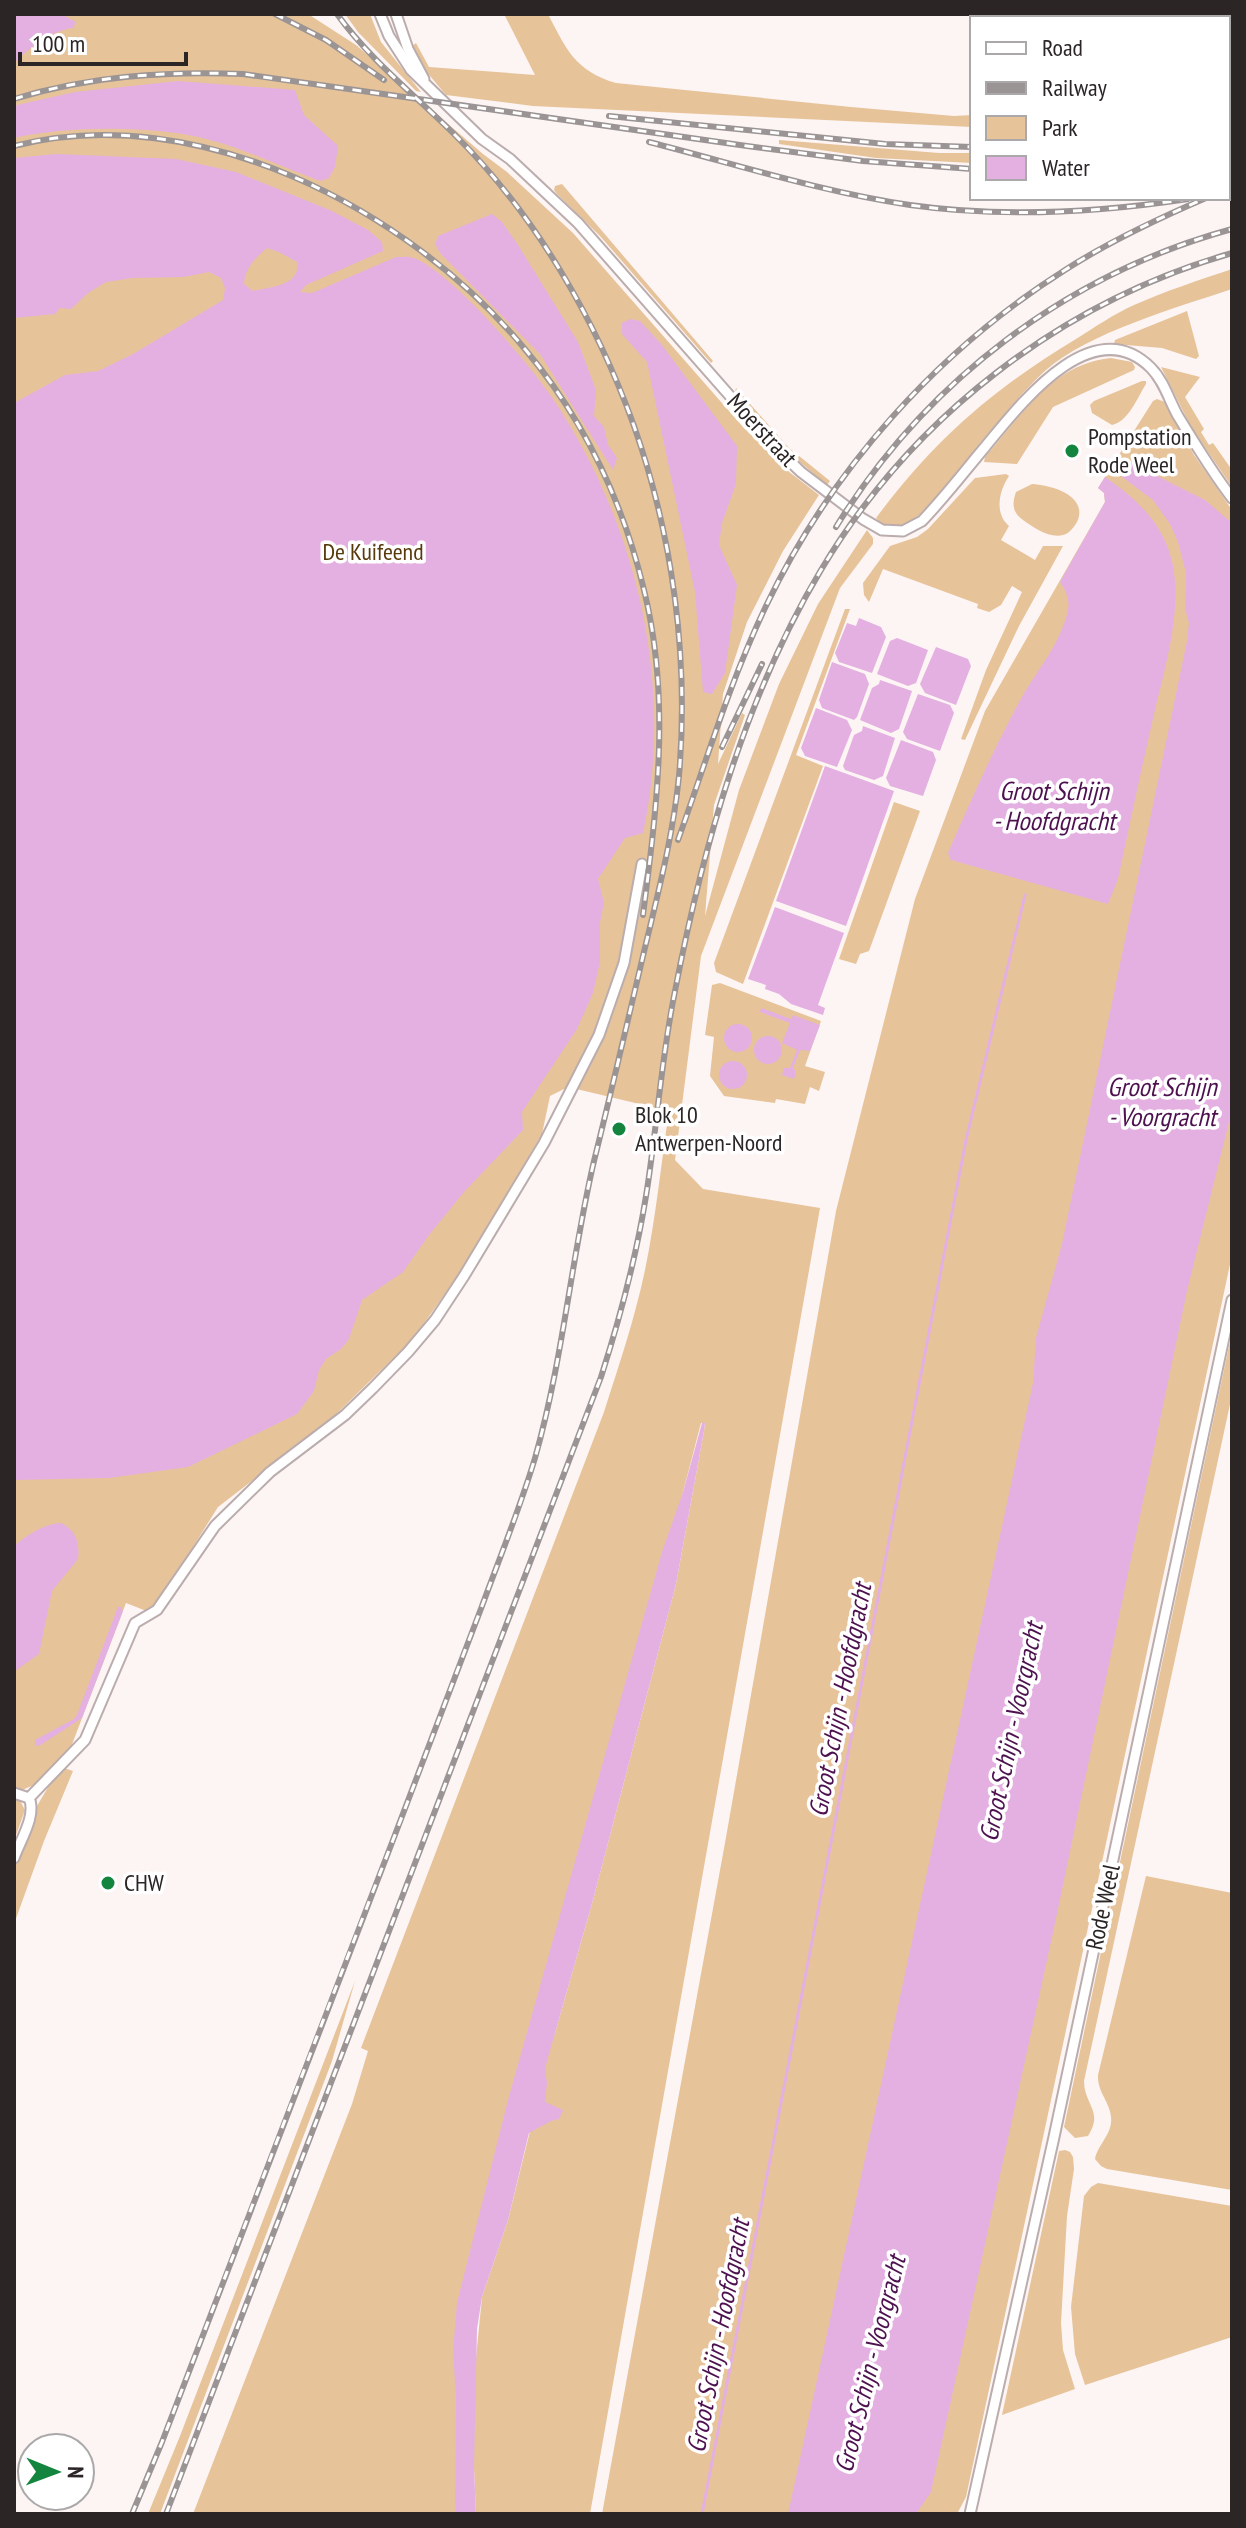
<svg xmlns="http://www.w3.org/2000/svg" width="1246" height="2528" font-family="'PT Sans Narrow',sans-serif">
<rect width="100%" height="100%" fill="#fdf4f4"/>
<g fill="#e7c399" fill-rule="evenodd">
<path d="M14,14H308L356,45L483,154L507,172L573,233L743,427L788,471L819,495L783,551L747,622L723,694L718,764L742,713L745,715L714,805L705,916L739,790L779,684L818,604L867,530L873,538V544L840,588L701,956L675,1160L703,1189L820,1208L590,2514H476L474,2468V2378L482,2297L508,2220L535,2111L480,2242L455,2514H193L352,2104L368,2051L361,2048L604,1412C619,1365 635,1318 645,1270C656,1217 661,1164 669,1111L568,1087L550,1096L542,1134L461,1271L413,1339L328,1422L218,1507L154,1609L149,1612L126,1603L71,1747L34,1785L22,1790L18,1797L25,1810L14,1841ZM701,1423H705L704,1431L676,1584L593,1900L553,2040L683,1492Z"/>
<path d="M345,14H370L381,42L421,92L416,91L358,32Z"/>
<path d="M504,14H548C566,49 575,71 616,83L851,107L954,116L972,115V127L533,106L446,95L425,70L412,46L416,43L429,67L535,75Z"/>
<path d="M779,140L939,153H972V163L876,158L779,144Z"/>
<path d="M562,184L713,361L711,363L600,236L557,194L554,190L555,186Z"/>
<path d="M1232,269V289C1178,307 1088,333 1046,370C1022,392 1001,418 980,443C958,472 934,511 900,527L881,524L876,518C934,440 993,389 1076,339C1095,327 1114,314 1134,305C1166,291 1199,280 1232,269Z"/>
<path d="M1187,311L1199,356L1196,359L1162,348L1114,344L1115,340Z"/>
<path d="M1111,358L1132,362L1135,367L1134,370L1053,407L1017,464L984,462L985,457C1020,417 1053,363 1111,358Z"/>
<path d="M1161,367L1200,377L1185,397L1204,429L1201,432L1209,445L1213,443L1232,470V487L1191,427Z"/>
<path d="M1142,381H1146V384C1137,398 1129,421 1112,425L1092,413L1090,405L1094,401Z"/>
<path d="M736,388L788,447L830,481L827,485L787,451L735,392Z"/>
<path d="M1157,399L1165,402L1194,455L1232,510V1255L966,2497L957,2514H602L725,1843L836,1211L915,899L985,711L1105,502L1104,493L1098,488L1153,401Z"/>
<path d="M1006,474L1009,476C999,491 994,513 1009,526L1001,540L1035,560L1043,546H1063L1019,626L965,740L961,739L986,670L1022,592L1012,586L1001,605L989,612L977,608L978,604L883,569L869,602L864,595L863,583L890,546L917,537L928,529L975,478Z"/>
<path d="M1032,484C1052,485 1089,496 1077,522C1074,527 1069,534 1063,535C1050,539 1033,527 1023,520C1012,512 1012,504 1016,492Z"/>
<path d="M845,609H850L796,755L823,766L743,984L716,972L714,963Z"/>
<path d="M894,802L920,811L869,951L860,954L856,964L839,959Z"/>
<path d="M720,983L821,1021L805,1066L825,1072L819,1091L810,1087L805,1104L776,1099L775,1103L724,1096L710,1076L714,1037L705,1035L712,985Z"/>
<path d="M1232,1332V1395L1084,2081C1084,2105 1104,2111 1088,2136L1075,2138L1064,2127Z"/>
<path d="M64,1768L73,1771L44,1841L14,1924V1867L37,1806L50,1784Z"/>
<path d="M1146,1876L1232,1893V2190L1107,2169L1101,2166L1095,2159C1098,2144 1113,2134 1111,2117C1110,2102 1097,2092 1098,2075Z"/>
<path d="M355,1981L332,2061L160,2514H148L180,2436Z"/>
<path d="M1065,2150L1070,2152L1073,2157L1074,2169L1067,2216L1061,2323L1063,2350L1075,2389L1002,2415L1059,2151Z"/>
<path d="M1098,2183L1232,2206V2337L1085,2385L1075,2354L1071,2307L1084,2196L1091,2187Z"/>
</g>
<g fill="#e4b0e2" fill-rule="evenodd">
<path d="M14,14H61L76,22L73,28C48,32 32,46 14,63Z"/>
<path d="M178,81L295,90L304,115L338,146L335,167L329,178L320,181C283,167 247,150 210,140C158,125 66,126 14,138V107L17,105L75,92Z"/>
<path d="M57,154L176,159L236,172L332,211L368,230L382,242L383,251L306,285L300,292L312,293L396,257C402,257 408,256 414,258C434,265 473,303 488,320C511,345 534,371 553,399C637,524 675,685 643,833L625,838L598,879L604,903L600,922V962L593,993L577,1029L522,1112L523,1130L464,1192L429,1235L403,1272L362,1300L349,1339L341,1349L326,1359L319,1370L314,1391L297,1414L188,1467L109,1478L14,1480V403L65,375L98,371L133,354L223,300L225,288L221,278L209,272L184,277L133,278L106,282L88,293L71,309L60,308L55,314L14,318V158ZM267,248L279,252L297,262C301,286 270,287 253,291L244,284C245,268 255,258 267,248Z"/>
<path d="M492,214L502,222L518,245L578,342L596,390L594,416L604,427L608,445L617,458L613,470L540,354L440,253L435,244L438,236Z"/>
<path d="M630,319L640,321L662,345L737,446L736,484L722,523L719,545L737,585L725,673L712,694L703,692L695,592L647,362L622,334V323Z"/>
<path d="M1117,456L1205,500L1232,523V1110L1187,1291L1054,1928L931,2492L916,2514H788L1033,1383L1036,1338L1062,1244L1187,641L1189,623L1185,609L1186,573L1178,542L1170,524L1153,500L1110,468Z"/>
<path d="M1105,477C1134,497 1159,519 1170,554C1186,605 1163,673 1152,723C1140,775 1129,827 1118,879L1108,904L951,860L948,853C971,800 994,748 1022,697C1038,669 1061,643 1068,610C1070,599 1066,591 1060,582L1105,502L1104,493L1098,488Z"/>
<path d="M859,618L881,627L886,637L872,673L839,662L835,653L847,623L856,626Z"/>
<path d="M897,638L928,650L916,683L908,686L877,674L890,641Z"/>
<path d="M936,647L968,659L971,666L956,705L925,693L920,684Z"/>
<path d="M832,662L865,674L869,684L857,717L854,720L822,708L819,700Z"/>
<path d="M880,680L912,691L899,729L891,733L860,720L872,688L879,684Z"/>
<path d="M918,694L950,705L954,713L940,751L907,739L903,732Z"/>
<path d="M816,708L847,720L852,730L837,767L805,756L801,748Z"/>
<path d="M863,726L895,738L883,776L874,780L845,770L843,766L854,735L862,731Z"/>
<path d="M901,740L933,752L936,760L923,796L890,786L886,778Z"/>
<path d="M825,766L894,791L846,926L776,901Z"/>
<path d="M775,907L844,933L818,1005L825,1008L823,1015L791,1004L779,994L765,989L766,985L748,979Z"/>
<path d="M761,1008L791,1019L793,1015L820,1025L810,1051L800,1050L793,1068L796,1072L794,1079L782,1075L784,1068H790L797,1050L782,1043L790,1023L760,1012Z"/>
<circle cx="738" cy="1038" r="14"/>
<circle cx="768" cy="1050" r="14"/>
<circle cx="733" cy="1075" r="14"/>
<path d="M702,1423H705L704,1431L676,1584L593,1900L545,2068L547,2083L545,2102L563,2110L559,2119L551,2121L529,2133L508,2220L482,2297L477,2329L474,2468L476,2514H455L456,2399L453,2351L457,2303L508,2100L662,1552L683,1492Z"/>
<path d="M61,1523C76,1530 80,1543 78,1559L52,1591L39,1654L15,1671L14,1546C27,1535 43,1524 61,1523Z"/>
<path d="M118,1607H121L123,1611L82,1718L39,1746L35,1745V1740L74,1719L77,1715Z"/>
</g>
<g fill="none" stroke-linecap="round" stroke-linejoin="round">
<path stroke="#e4b0e2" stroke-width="3" d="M702,2514L966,1140L1025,895"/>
<defs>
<g id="minor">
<path d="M380,14L389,36L411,70L482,139L510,159L578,223L773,445L801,472L863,519L882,530L903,531L922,521C944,498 964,472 985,447C1019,406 1092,309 1151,368C1164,381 1169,400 1178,416C1195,444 1212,472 1232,498"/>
<path d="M396,14L408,49L424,79"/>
<path d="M14,1793L29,1798C37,1815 20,1841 14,1858"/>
<path d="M29,1798L85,1740L135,1623L157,1610L215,1526L270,1472L345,1415L373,1388L408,1352L435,1320L464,1276L544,1143L599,1035L624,963L642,864"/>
<path d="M970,2514L1054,2137L1232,1300"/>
</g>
</defs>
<use href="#minor" stroke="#bbadad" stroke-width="13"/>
<use href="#minor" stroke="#fff" stroke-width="9"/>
<defs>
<g id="rail">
<path d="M275,14L326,40L384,80"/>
<path d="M14,99C89,76 165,71 243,74L747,146L863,161L972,169"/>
<path d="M1228,114L1232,113"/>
<path d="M609,116L885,144L972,147"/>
<path d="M649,142C735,164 822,192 910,205C1003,218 1095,213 1188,199"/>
<path d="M1228,144L1232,142"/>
<path d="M14,146C197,99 409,209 524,348C583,418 623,502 644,590C671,699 657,806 643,915"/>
<path d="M1228,189L1232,187"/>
<path d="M836,527C926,381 1067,274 1232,229"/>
<path d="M722,747L762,664"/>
<path d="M678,840C706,762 730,681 766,606C831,470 937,351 1065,270C1110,241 1157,219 1206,198"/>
<path d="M132,2514L162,2442C239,2241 315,2040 393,1840C423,1762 452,1684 482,1606C500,1557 520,1508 535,1458C563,1360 571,1259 594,1161C611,1093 627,1024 643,956C657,897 673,837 679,776C689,658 673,537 634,426C596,320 536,216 456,136C416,96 370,60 337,14"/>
<path d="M166,2514L601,1377C620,1318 636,1258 646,1196C657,1128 661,1059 675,991C703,846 745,697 821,570C912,417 1061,302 1232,253"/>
</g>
</defs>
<use href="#rail" stroke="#9b9494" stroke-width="6"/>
<use href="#rail" stroke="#fff" stroke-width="3" stroke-dasharray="9" stroke-linecap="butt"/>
</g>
<g fill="#13853e" stroke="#fff" stroke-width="3">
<circle cx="1072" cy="451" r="8"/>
<circle cx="619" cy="1129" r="8"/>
<circle cx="108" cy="1883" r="8"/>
</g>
<g text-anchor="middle" stroke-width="7" stroke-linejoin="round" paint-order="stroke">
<g font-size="24" fill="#2b2625" stroke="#fff">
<text transform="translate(762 430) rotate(47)" y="8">Moerstraat</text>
<text transform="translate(1103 1907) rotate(-78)" y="8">Rode Weel</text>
</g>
<g font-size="24" fill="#2b2625" stroke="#fff" text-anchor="start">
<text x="1088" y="445">Pompstation<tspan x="1088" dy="28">Rode Weel</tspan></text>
<text x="635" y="1123">Blok 10<tspan x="635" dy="28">Antwerpen-Noord</tspan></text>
<text x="124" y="1891">CHW</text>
</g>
<g font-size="24" fill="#57390c" stroke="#fff">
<text x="373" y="560">De Kuifeend</text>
</g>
<g font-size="26" font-style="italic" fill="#4d114f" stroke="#fff">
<text x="1054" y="800">Groot Schijn<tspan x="1054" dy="30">- Hoofdgracht</tspan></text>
<text x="1162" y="1096">Groot Schijn<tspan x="1162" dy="30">- Voorgracht</tspan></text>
<text transform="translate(840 1700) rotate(-79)" y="9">Groot Schijn - Hoofdgracht</text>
<text transform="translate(1011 1732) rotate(-78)" y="9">Groot Schijn - Voorgracht</text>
<text transform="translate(718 2336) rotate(-79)" y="9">Groot Schijn - Hoofdgracht</text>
<text transform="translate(870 2364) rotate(-76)" y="9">Groot Schijn - Voorgracht</text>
</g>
</g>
<rect width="1246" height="2528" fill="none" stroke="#2b2625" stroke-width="32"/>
<rect x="970" y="16" width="260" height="184" fill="#ffffff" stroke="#aaa8a8" stroke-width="2"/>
<rect x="986" y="42" width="40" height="12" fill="#ffffff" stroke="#aaa8a8" stroke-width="2"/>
<text x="1042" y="56" font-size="24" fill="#2b2625">Road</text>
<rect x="986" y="82" width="40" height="12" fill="#9b9494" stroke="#aaa8a8" stroke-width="2"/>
<text x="1042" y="96" font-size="24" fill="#2b2625">Railway</text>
<rect x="986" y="116" width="40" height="24" fill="#e7c399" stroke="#aaa8a8" stroke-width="2"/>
<text x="1042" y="136" font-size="24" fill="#2b2625">Park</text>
<rect x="986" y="156" width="40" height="24" fill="#e4b0e2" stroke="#aaa8a8" stroke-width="2"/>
<text x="1042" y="176" font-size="24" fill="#2b2625">Water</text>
<g transform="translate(56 2472) rotate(91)"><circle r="38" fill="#ffffff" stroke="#aaa8a8" stroke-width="2"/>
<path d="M0-6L14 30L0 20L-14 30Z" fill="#13853e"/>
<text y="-12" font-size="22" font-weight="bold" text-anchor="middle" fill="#2b2625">N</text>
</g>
<path d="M20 52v12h166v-12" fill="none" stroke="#2b2625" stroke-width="4"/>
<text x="32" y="52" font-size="24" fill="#2b2625" stroke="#ffffff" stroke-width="6" paint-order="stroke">100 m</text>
</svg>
